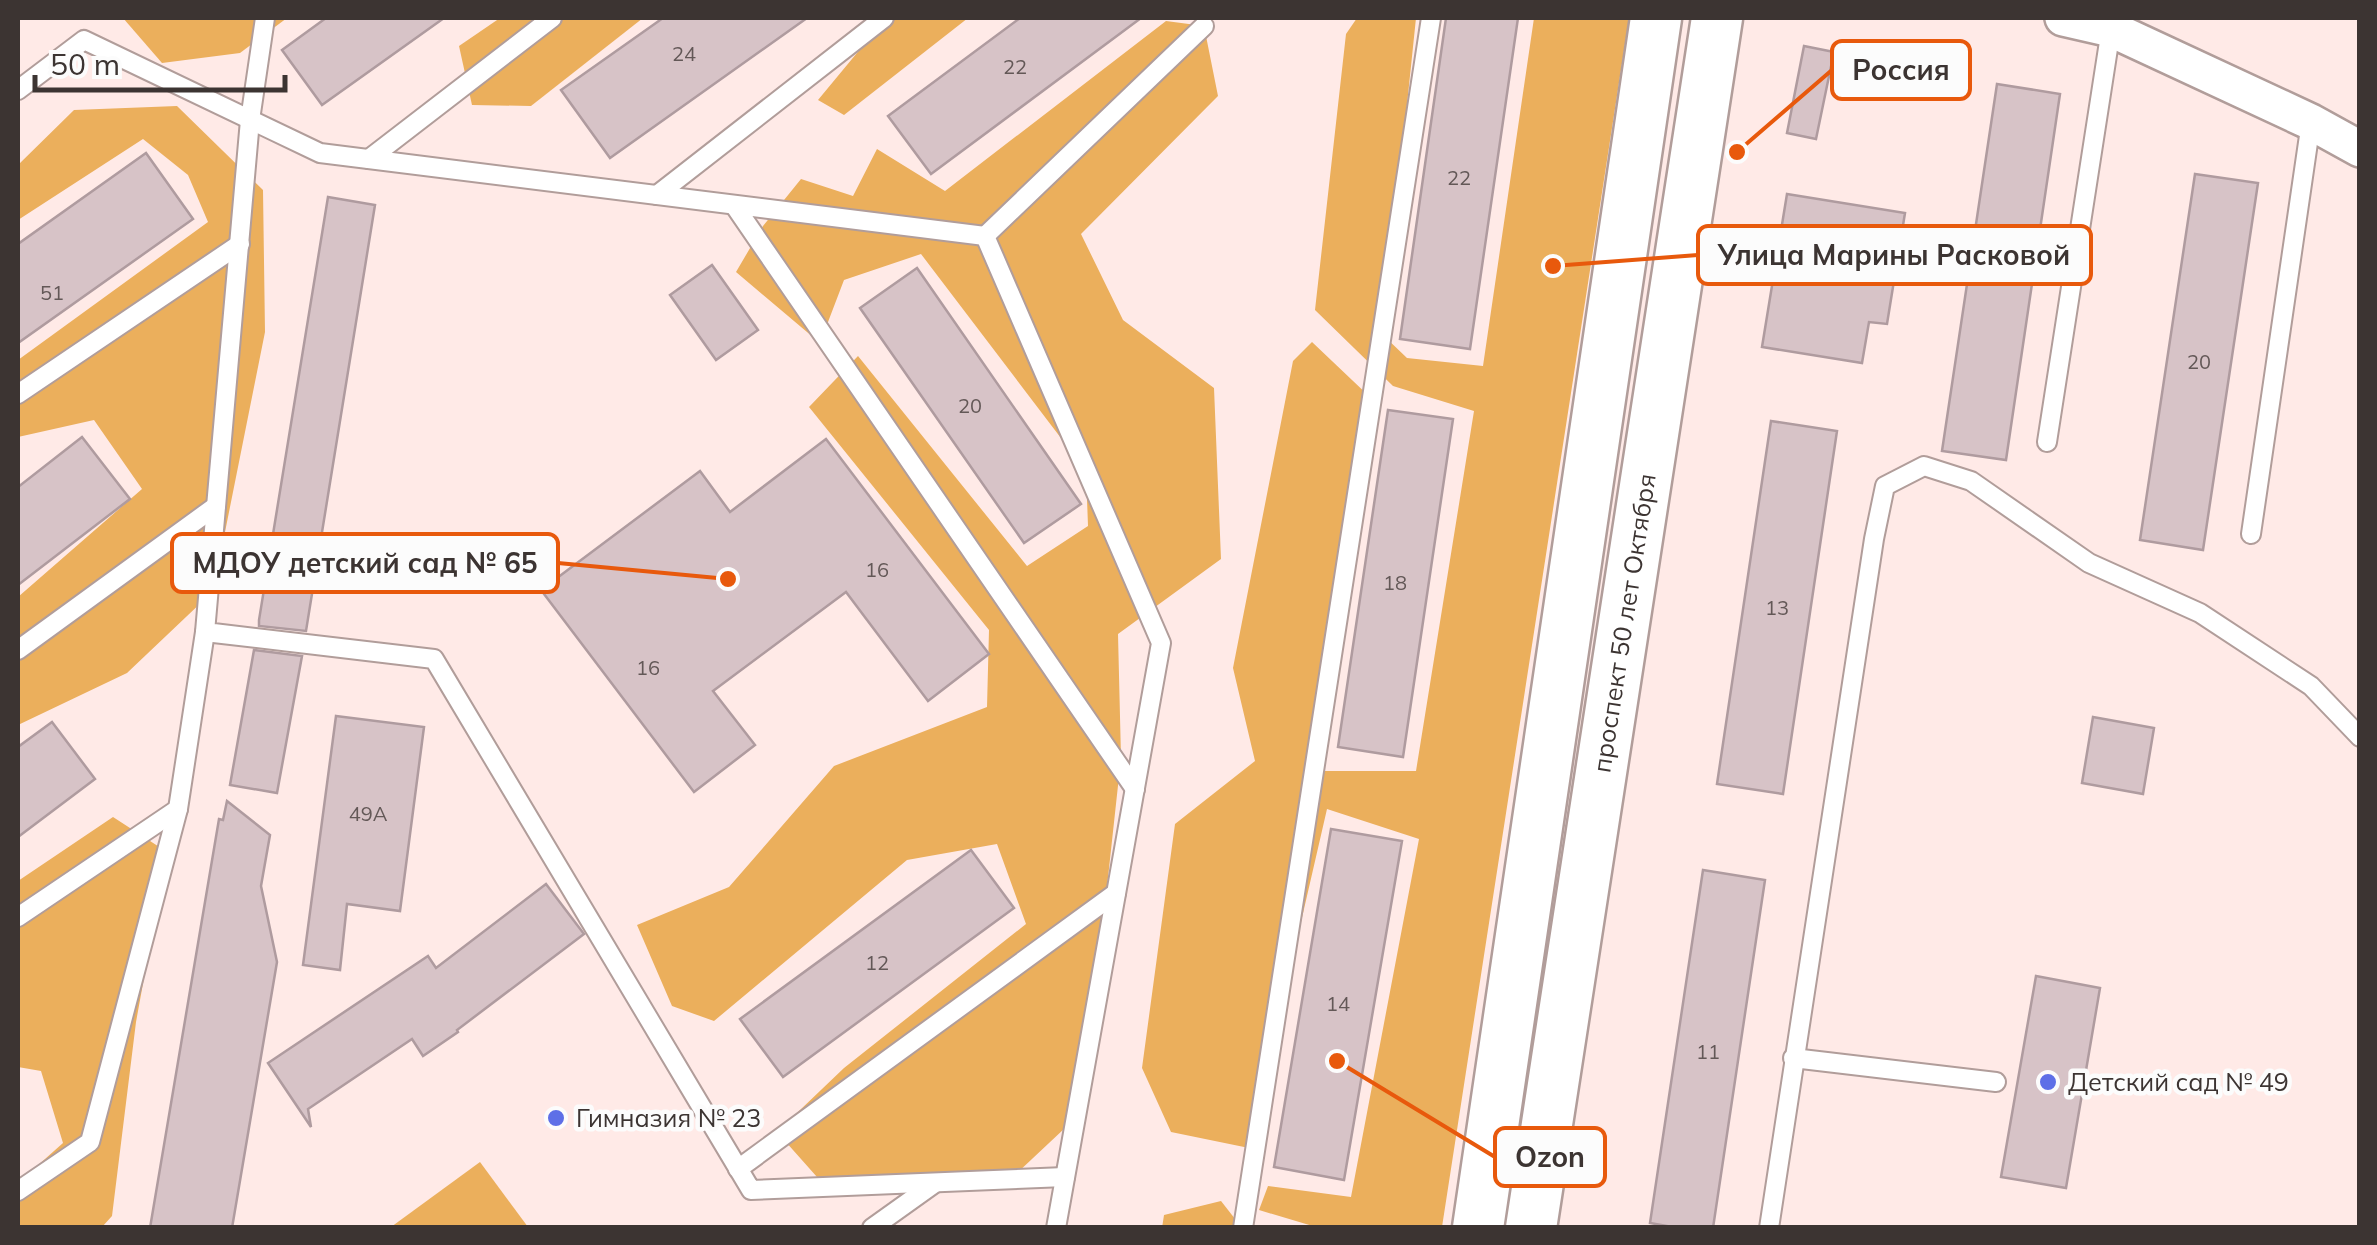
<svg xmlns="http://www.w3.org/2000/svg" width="2377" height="1245" font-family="Mulish,sans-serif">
<rect width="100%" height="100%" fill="#ffeae7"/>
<g fill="#ebaf5c">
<path d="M123,18H287L240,53L162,63Z"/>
<path d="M500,18H643L531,106L472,105L459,46Z"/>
<path d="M877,18H968L844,115L818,100L876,30Z"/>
<path d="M1357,18H1416L1383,335L1407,358L1483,366L1534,18H1629L1442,1227H1316L1259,1210L1268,1186L1351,1197L1419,839L1327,809L1249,1148L1171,1132L1142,1068L1175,824L1255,761L1233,668L1293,361L1312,342L1372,399L1318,771H1416L1474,411L1393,386L1315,310L1346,34Z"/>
<path d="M1166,21L1204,26L1218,96L1081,234L1123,320L1214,388L1221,559L1118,634L1121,758L1100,951L1065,1128L1002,1187L817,1177L777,1132L844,1068L1026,924L997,844L907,860L714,1021L672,1006L637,925L729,887L834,766L987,707L989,630L809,407L858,356L1027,566L1088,526L1086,471L921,254L844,280L820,343L736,272L763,226L801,179L853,196L877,149L945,191Z"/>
<path d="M177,106L263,190L265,332L205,632L206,598L127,673L18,725V597L142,489L94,420L18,437V360L208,222L188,175L143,139L18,220V165L74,110Z"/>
<path d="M113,817L167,852L136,1022L112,1216L102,1227H18V1183L63,1143L41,1071L18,1067V881Z"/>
<path d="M480,1162L528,1227H391Z"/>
<path d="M1221,1201L1239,1224L1238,1227L1162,1228L1164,1215Z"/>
</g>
<g fill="#d7c3c7" stroke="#af9b9f" stroke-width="2.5">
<path d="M326,18H444L322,105L282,50Z"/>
<path d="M663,18H807L610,158L561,90Z"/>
<path d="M1020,18H1141L931,174L888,116Z"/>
<path d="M1446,18H1518L1470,349L1400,339Z"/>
<path d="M1804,46L1834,52L1816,139L1787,133Z"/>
<path d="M1997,84L2060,94L2006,460L1942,451Z"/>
<path d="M146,153L193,219L18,343V244Z"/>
<path d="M2195,174L2258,183L2203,550L2140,540Z"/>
<path d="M1787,194L1905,213L1887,324L1869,322L1862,363L1762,347Z"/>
<path d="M328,197L375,205L306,631L259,626V620Z"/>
<path d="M712,265L758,330L716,360L670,295Z"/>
<path d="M917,268L1081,504L1024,543L860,308Z"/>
<path d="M1388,410L1453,419L1403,757L1338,747Z"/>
<path d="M1771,421L1837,431L1783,794L1717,784Z"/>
<path d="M82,437L130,499L18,585V487Z"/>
<path d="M826,439L989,654L928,701L846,592L713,691L755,745L694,792L541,590L700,471L730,512Z"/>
<path d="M254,650L302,656L277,793L230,785Z"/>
<path d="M336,716L424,727L400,911L347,904L340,970L303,965Z"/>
<path d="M2093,717L2154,728L2143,794L2082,783Z"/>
<path d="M52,722L95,779L18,837V747Z"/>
<path d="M227,801L270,835L261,886L277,962L232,1228H150L219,819L223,820Z"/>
<path d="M1331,829L1402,841L1344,1180L1274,1167Z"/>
<path d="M971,850L1014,908L783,1077L740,1019Z"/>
<path d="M1703,870L1765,880L1713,1228H1678L1650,1223Z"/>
<path d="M546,884L584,934L457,1030L458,1032L423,1056L412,1039L308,1109L311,1127L268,1063L428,956L436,968Z"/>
<path d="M2036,976L2100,988L2066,1188L2001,1177Z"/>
</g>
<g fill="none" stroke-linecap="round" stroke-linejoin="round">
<defs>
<g id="service">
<path d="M265,18L250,120L205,632L434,659L751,1190L1065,1177"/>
<path d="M18,90L84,40L320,153L985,236"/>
<path d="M369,159L552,18"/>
<path d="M657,195L884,18"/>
<path d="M734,205L1135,789"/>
<path d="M18,394L240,244"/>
<path d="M2047,442L2111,29"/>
<path d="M2251,534L2311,122"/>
<path d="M18,650L216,506"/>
<path d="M18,917L178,809"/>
<path d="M1793,1058L1996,1082"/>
<path d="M738,1169L1116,893"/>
<path d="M18,1191L90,1142L178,809L205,632"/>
<path d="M872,1228L935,1183"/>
<path d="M1056,1228L1161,643L985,236L1204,26"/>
<path d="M1243,1228L1431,18"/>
<path d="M1769,1228L1874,539L1885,486L1924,466L1971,481L2089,563L2200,613L2311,686L2360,737"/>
</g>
<path id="minor" d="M2063,18L2111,29L2311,122L2360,149"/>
<g id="secondary">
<path d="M1478,1228L1656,18"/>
<path id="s1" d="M1531,1228L1717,18"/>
</g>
</defs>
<use href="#service" stroke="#b19d9a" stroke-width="22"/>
<use href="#minor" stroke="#b19d9a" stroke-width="40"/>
<use href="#secondary" stroke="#b19d9a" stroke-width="55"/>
<use href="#service" stroke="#fff" stroke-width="18"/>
<use href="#minor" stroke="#fff" stroke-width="35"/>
<use href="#secondary" stroke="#fff" stroke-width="50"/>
</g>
<g fill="#5e6fe7" stroke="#fcfcfc" stroke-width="4">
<circle cx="2048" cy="1082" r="10"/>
<circle cx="556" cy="1118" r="10"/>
</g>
<g text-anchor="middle" stroke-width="9" stroke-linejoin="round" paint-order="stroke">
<g font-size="20" fill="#635857">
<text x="684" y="61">24</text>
<text x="1015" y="74">22</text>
<text x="1459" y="185">22</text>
<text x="52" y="300">51</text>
<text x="2199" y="369">20</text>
<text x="970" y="413">20</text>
<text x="877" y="577">16</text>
<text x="1395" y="590">18</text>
<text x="1777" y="615">13</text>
<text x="648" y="675">16</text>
<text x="368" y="821">49А</text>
<text x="877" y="970">12</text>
<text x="1338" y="1011">14</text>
<text x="1708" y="1059">11</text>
</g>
<g font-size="25" fill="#3c3432" stroke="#fcfcfc">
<text dy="9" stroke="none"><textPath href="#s1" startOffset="612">проспект 50 лет Октября</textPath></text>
</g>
<g font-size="25" fill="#3c3432" stroke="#fcfcfc" text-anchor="start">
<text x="2068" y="1091">Детский сад № 49</text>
<text x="576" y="1127">Гимназия № 23</text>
</g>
</g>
<path fill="none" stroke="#e8590c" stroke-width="4" d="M1737 152L1832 70M1553 266L1698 255M728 579L558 563M1337 1061L1495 1157"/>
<g fill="#e8590c" stroke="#fcfcfc" stroke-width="4">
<circle cx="1737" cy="152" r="10"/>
<circle cx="1553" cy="266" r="10"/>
<circle cx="728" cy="579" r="10"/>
<circle cx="1337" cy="1061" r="10"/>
</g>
<g fill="#fcfcfc" stroke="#e8590c" stroke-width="4">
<rect x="1832" y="41" width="138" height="58" rx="10"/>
<rect x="1698" y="226" width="393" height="58" rx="10"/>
<rect x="172" y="534" width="386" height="58" rx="10"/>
<rect x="1495" y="1128" width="110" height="58" rx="10"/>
</g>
<g font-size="28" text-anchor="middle" font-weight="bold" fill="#3c3432">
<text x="1901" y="80">Россия</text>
<text x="1894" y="265">Улица Марины Расковой</text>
<text x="365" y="573">МДОУ детский сад № 65</text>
<text x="1550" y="1167">Ozon</text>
</g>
<rect width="2377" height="1245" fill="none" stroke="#3c3432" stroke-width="40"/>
<path d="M35 75v15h250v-15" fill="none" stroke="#3c3432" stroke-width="5"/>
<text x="50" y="75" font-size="30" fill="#3c3432" stroke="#fcfcfc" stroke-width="8" paint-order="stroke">50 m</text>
</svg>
